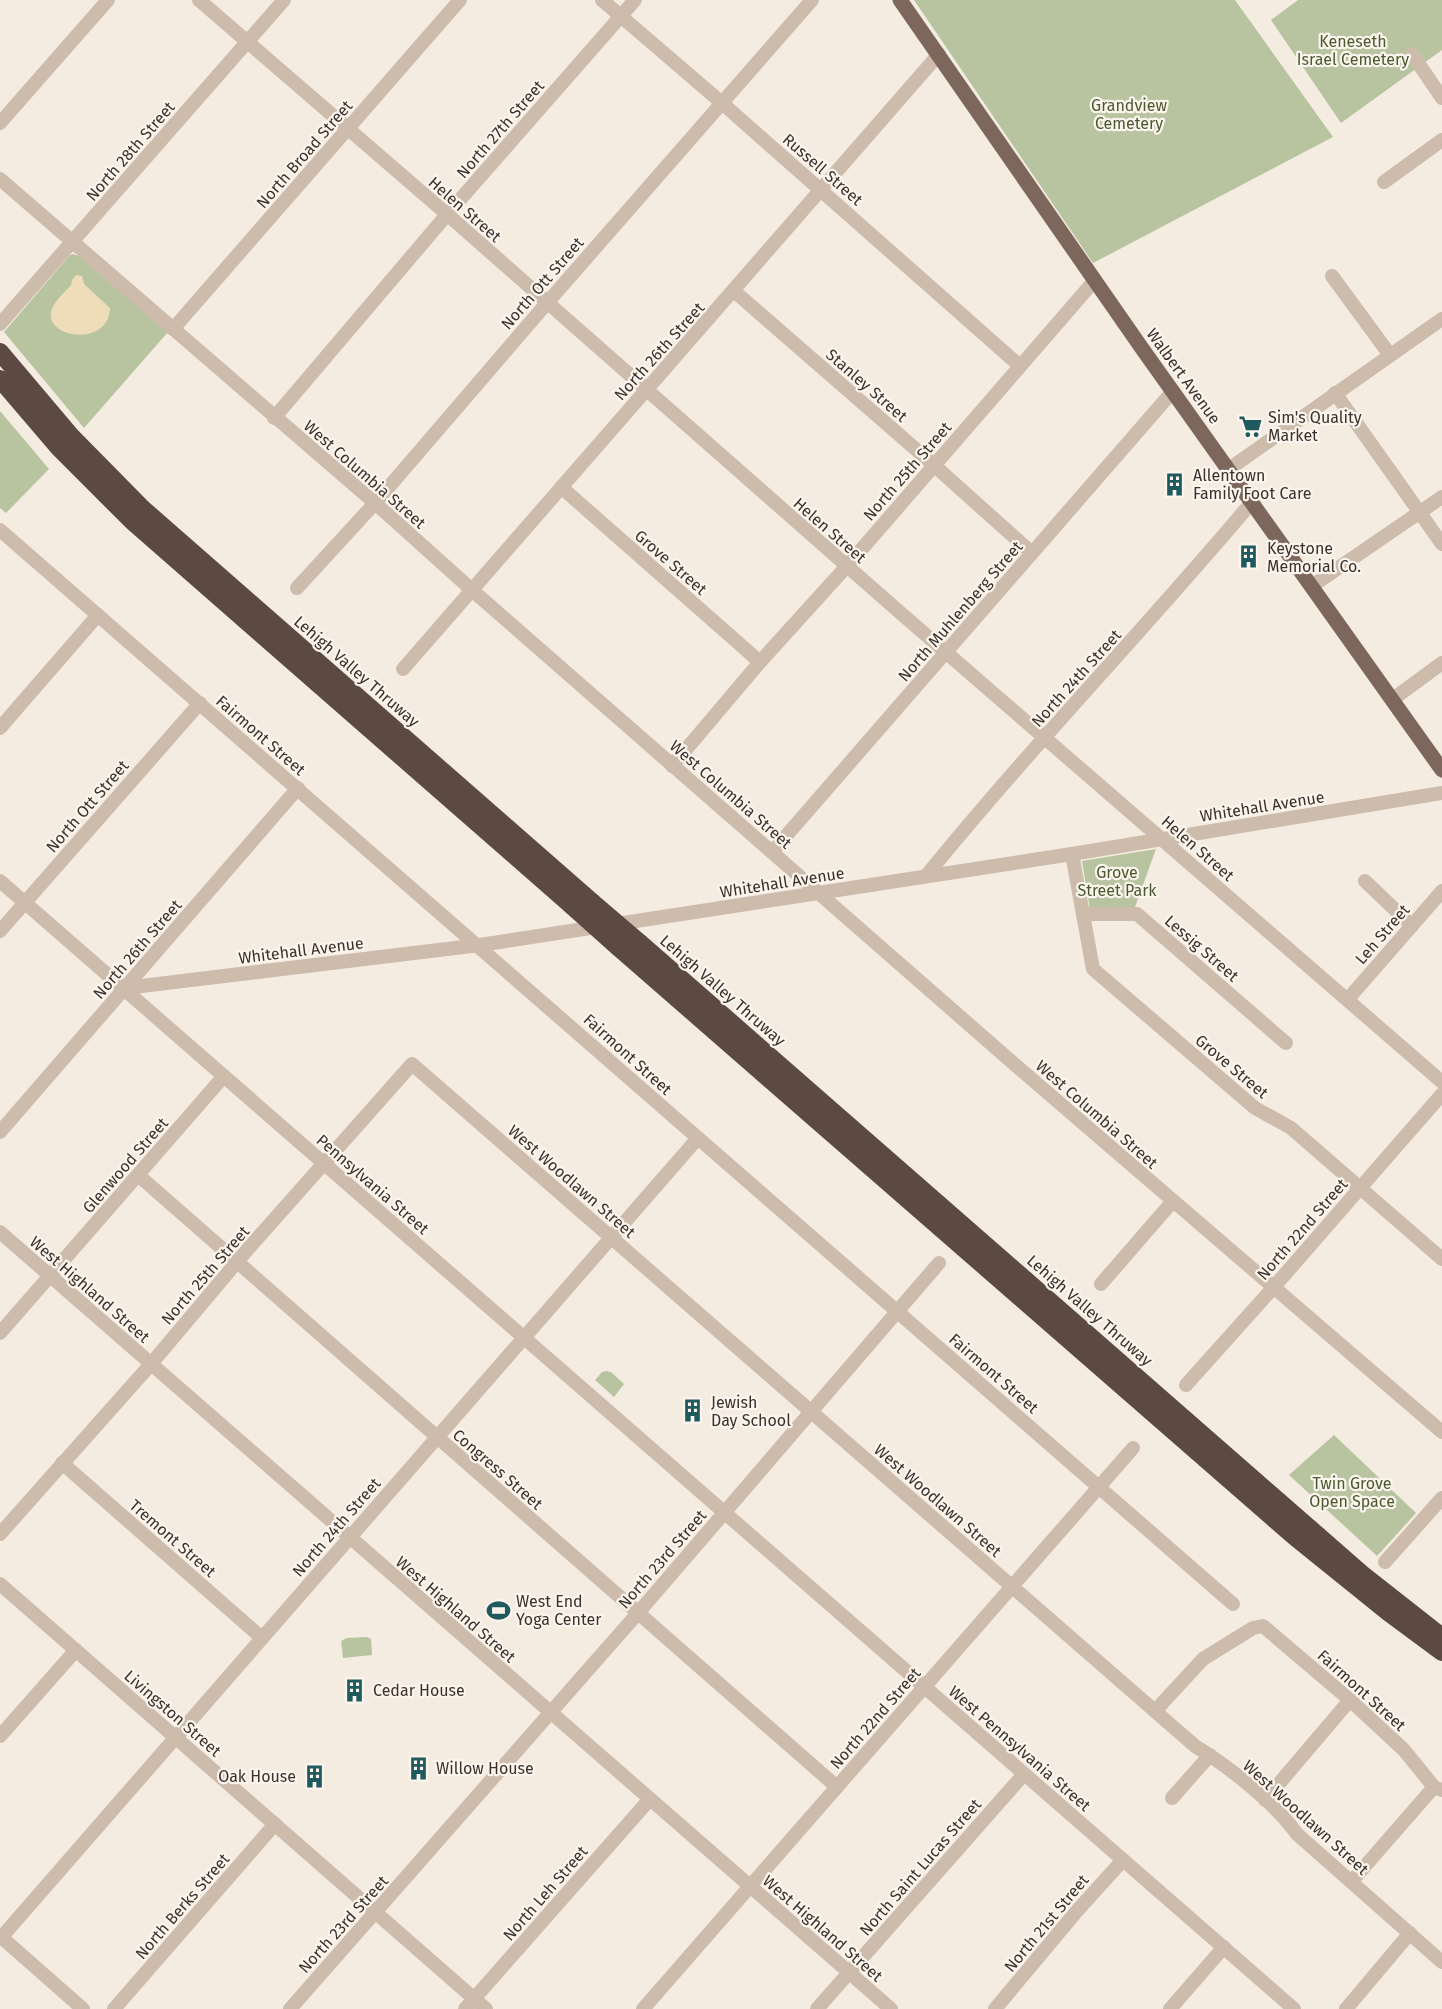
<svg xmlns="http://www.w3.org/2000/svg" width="1442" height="2009" font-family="'Fira Sans',sans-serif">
<rect width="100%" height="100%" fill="#f4ebe1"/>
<g fill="#b8c4a0">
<path d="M914,0H1235L1333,137L1093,263Z"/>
<path d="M1298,0H1442V50L1341,123L1271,20Z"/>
<path d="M73,254L82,257L168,332L84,428L4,332L70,255Z"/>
<path d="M0,411L49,469L6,513L0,508Z"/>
<path d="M1156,849L1135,907L1090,910L1082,861Z"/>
<path d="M606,1371L611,1372L624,1384L614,1397L595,1380L602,1372Z"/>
<path d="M1334,1435L1416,1513L1377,1556L1289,1475Z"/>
<path d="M367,1637L371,1639L372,1655L343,1658L341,1641L347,1638Z"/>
</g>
<path fill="#efdcb8" d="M76,275L82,276L84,284L110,308C109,347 46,339 51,312C53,302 64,293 71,285L72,280Z"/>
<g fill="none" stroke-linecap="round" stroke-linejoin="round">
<g stroke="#cdbbac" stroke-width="14">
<path d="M199,0L448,215L896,609L1442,1082"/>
<path d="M602,0L722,103L1020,366"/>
<path d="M1412,54L1442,98"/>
<path d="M0,123L108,0"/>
<path d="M0,179L375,503L472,590L1013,1063L1442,1432"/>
<path d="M1384,182L1442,140"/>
<path d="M1332,276L1390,355"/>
<path d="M734,291L927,459L1032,553"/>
<path d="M0,324L284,0"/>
<path d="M173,329L460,0"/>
<path d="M1335,393L1442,544"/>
<path d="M274,418L450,211L635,0"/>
<path d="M1229,469L1442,319"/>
<path d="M561,487L760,662"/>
<path d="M0,530C412,887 823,1245 1233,1604"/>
<path d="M1312,586L1442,497"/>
<path d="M297,588L375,503L547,303L812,0"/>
<path d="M403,669L939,54"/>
<path d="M1393,699L1442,663"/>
<path d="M0,728L98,615"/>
<path d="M672,766L760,662L847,566L1095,280"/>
<path d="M772,852L1173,391"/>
<path d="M1072,854L1093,969L1255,1108L1291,1128L1442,1259"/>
<path d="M926,876C1030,748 1145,629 1252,502"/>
<path d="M0,881L1294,2009"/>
<path d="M1365,881L1412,926"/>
<path d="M1083,914H1137L1286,1043"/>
<path d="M0,931L200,703"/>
<path d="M125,988L480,945L1072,854L1442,793"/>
<path d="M1348,999L1442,891"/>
<path d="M0,1132L298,788"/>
<path d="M138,1175L837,1787"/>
<path d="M0,1232L891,2009"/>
<path d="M1101,1284L1173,1201"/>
<path d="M0,1333L224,1076"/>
<path d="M1186,1385L1273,1288L1442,1094"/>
<path d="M62,1463L262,1638"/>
<path d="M0,1534L151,1364L247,1250L412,1064L1195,1746C1228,1766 1275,1803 1297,1834L1442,1962"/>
<path d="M1385,1562L1442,1498"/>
<path d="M0,1584L486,2009"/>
<path d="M1155,1711L1203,1659L1253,1628L1263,1626L1350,1700L1404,1750L1434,1787L1442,1790"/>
<path d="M0,1736L76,1650"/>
<path d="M1172,1798L1210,1755"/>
<path d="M1265,1800L1350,1700"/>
<path d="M1352,1881L1434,1787"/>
<path d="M0,1936L83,2009"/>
<path d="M0,1939L698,1138"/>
<path d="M114,2009L275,1824"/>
<path d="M290,2009L638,1613L939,1263"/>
<path d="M465,2009L650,1799"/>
<path d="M643,2009L1133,1448"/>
<path d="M817,2009L1024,1774"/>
<path d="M995,2009L1076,1912L1123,1860"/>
<path d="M1170,2009L1224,1947"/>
<path d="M1346,2009L1410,1933"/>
</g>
<path stroke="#7d675c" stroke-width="15" d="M900,0L1141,347L1442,770"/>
<g stroke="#5c4a42" stroke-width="18">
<path d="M0,352L71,436L143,509L592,902"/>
<path d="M0,379L59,448L132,521L571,905"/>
<path d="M640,943L1362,1574L1442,1637"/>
<path d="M618,947L1295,1537L1388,1612L1442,1652"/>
</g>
<g stroke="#5c4a42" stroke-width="18">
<path d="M592,902L640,943"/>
<path d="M571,905L618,947"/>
</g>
</g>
<defs>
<symbol id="supermarket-bare" viewBox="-9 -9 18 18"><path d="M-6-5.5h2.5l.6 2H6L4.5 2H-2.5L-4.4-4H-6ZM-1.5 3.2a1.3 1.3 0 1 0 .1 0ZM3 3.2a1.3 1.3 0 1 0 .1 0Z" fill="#1f5a5e" stroke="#fbf5ee" stroke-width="2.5" paint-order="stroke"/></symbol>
<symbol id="building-bare" viewBox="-9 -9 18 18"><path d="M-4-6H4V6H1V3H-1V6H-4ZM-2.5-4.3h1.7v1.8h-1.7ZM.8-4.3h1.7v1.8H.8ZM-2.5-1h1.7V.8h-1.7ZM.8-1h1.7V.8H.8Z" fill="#1f5a5e" stroke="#fbf5ee" stroke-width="2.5" paint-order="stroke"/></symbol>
<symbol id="stadium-bare" viewBox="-9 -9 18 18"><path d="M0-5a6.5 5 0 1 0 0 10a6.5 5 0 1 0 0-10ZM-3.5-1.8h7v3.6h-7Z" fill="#1f5a5e" stroke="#fbf5ee" stroke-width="2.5" paint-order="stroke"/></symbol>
</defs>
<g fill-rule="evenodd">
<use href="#supermarket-bare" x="1234" y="410" width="33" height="33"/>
<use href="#building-bare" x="1158" y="468" width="33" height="33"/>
<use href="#building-bare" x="1232" y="540" width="33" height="33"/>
<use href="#building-bare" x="676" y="1394" width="33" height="33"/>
<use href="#stadium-bare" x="482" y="1594" width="33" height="33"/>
<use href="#building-bare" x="338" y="1674" width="33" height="33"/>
<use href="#building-bare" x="402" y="1752" width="33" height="33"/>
<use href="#building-bare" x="298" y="1760" width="33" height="33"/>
</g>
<g text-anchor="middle" stroke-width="4.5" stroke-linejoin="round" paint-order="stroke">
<g font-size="16" fill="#4a5a2e" stroke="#fbf5ee">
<text x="1353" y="47">Keneseth<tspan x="1353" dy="18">Israel Cemetery</tspan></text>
<text x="1129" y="111">Grandview<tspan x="1129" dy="18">Cemetery</tspan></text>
<text x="1117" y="878">Grove<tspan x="1117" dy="18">Street Park</tspan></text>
<text x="1352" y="1489">Twin Grove<tspan x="1352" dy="18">Open Space</tspan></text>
</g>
<g font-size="16" fill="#3b302b" stroke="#fbf5ee">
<text transform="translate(500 129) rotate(-49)" y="6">North 27th Street</text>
<text transform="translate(130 151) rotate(-49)" y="6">North 28th Street</text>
<text transform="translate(304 154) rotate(-49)" y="6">North Broad Street</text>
<text transform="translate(823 169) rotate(41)" y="6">Russell Street</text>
<text transform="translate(465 209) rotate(41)" y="6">Helen Street</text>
<text transform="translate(542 283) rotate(-49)" y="6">North Ott Street</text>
<text transform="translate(659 351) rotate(-48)" y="6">North 26th Street</text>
<text transform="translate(1184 376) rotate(54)" y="6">Walbert Avenue</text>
<text transform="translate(867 385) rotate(41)" y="6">Stanley Street</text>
<text transform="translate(907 471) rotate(-49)" y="6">North 25th Street</text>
<text transform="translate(365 474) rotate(41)" y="6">West Columbia Street</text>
<text transform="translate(830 530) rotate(41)" y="6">Helen Street</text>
<text transform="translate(671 562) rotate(41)" y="6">Grove Street</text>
<text transform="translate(960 611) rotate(-49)" y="6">North Muhlenberg Street</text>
<text transform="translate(357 671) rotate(41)" y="6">Lehigh Valley Thruway</text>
<text transform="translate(1076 678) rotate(-48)" y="6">North 24th Street</text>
<text transform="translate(261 735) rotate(41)" y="6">Fairmont Street</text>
<text transform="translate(731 794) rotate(41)" y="6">West Columbia Street</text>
<text transform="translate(87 806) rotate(-49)" y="6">North Ott Street</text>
<text transform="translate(1262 806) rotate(-9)" y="6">Whitehall Avenue</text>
<text transform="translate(1198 848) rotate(41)" y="6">Helen Street</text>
<text transform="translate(782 882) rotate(-9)" y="6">Whitehall Avenue</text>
<text transform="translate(1382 934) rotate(-49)" y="6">Leh Street</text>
<text transform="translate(1202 948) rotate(41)" y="6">Lessig Street</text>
<text transform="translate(137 949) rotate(-49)" y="6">North 26th Street</text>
<text transform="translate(301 950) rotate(-7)" y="6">Whitehall Avenue</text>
<text transform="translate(723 990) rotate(41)" y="6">Lehigh Valley Thruway</text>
<text transform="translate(628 1054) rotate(42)" y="6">Fairmont Street</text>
<text transform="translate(1232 1066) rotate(40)" y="6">Grove Street</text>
<text transform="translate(1097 1114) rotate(41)" y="6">West Columbia Street</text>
<text transform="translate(125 1165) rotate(-49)" y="6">Glenwood Street</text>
<text transform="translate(572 1181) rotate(41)" y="6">West Woodlawn Street</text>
<text transform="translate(373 1184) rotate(41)" y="6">Pennsylvania Street</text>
<text transform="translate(1302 1229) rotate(-49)" y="6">North 22nd Street</text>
<text transform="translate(205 1275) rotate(-49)" y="6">North 25th Street</text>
<text transform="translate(90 1289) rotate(41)" y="6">West Highland Street</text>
<text transform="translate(1090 1310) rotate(41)" y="6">Lehigh Valley Thruway</text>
<text transform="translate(994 1373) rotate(41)" y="6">Fairmont Street</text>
<text transform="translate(498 1469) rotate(41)" y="6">Congress Street</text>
<text transform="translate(938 1500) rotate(41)" y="6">West Woodlawn Street</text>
<text transform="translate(336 1527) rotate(-49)" y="6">North 24th Street</text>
<text transform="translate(173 1538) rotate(41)" y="6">Tremont Street</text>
<text transform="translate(662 1559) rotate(-49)" y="6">North 23rd Street</text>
<text transform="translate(456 1609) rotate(41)" y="6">West Highland Street</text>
<text transform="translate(1362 1690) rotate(42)" y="6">Fairmont Street</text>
<text transform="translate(173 1713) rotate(41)" y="6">Livingston Street</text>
<text transform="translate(875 1718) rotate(-49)" y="6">North 22nd Street</text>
<text transform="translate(1020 1748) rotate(41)" y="6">West Pennsylvania Street</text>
<text transform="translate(1306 1817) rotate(42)" y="6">West Woodlawn Street</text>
<text transform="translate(920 1867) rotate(-49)" y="6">North Saint Lucas Street</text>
<text transform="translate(545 1893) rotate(-49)" y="6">North Leh Street</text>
<text transform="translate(182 1906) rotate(-49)" y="6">North Berks Street</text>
<text transform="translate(1046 1923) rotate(-50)" y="6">North 21st Street</text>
<text transform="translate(343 1924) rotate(-48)" y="6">North 23rd Street</text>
<text transform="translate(823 1928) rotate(41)" y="6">West Highland Street</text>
</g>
<g font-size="16" fill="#3b302b" stroke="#fbf5ee" text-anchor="start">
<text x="1268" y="423">Sim's Quality<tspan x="1268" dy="18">Market</tspan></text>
<text x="1193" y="481">Allentown<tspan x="1193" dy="18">Family Foot Care</tspan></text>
<text x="1267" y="554">Keystone<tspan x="1267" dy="18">Memorial Co.</tspan></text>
<text x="711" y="1408">Jewish<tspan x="711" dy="18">Day School</tspan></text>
<text x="516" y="1607">West End<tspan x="516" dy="18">Yoga Center</tspan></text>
<text x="373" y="1696">Cedar House</text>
<text x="436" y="1774">Willow House</text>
<text x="296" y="1782" text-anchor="end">Oak House</text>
</g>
</g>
</svg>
